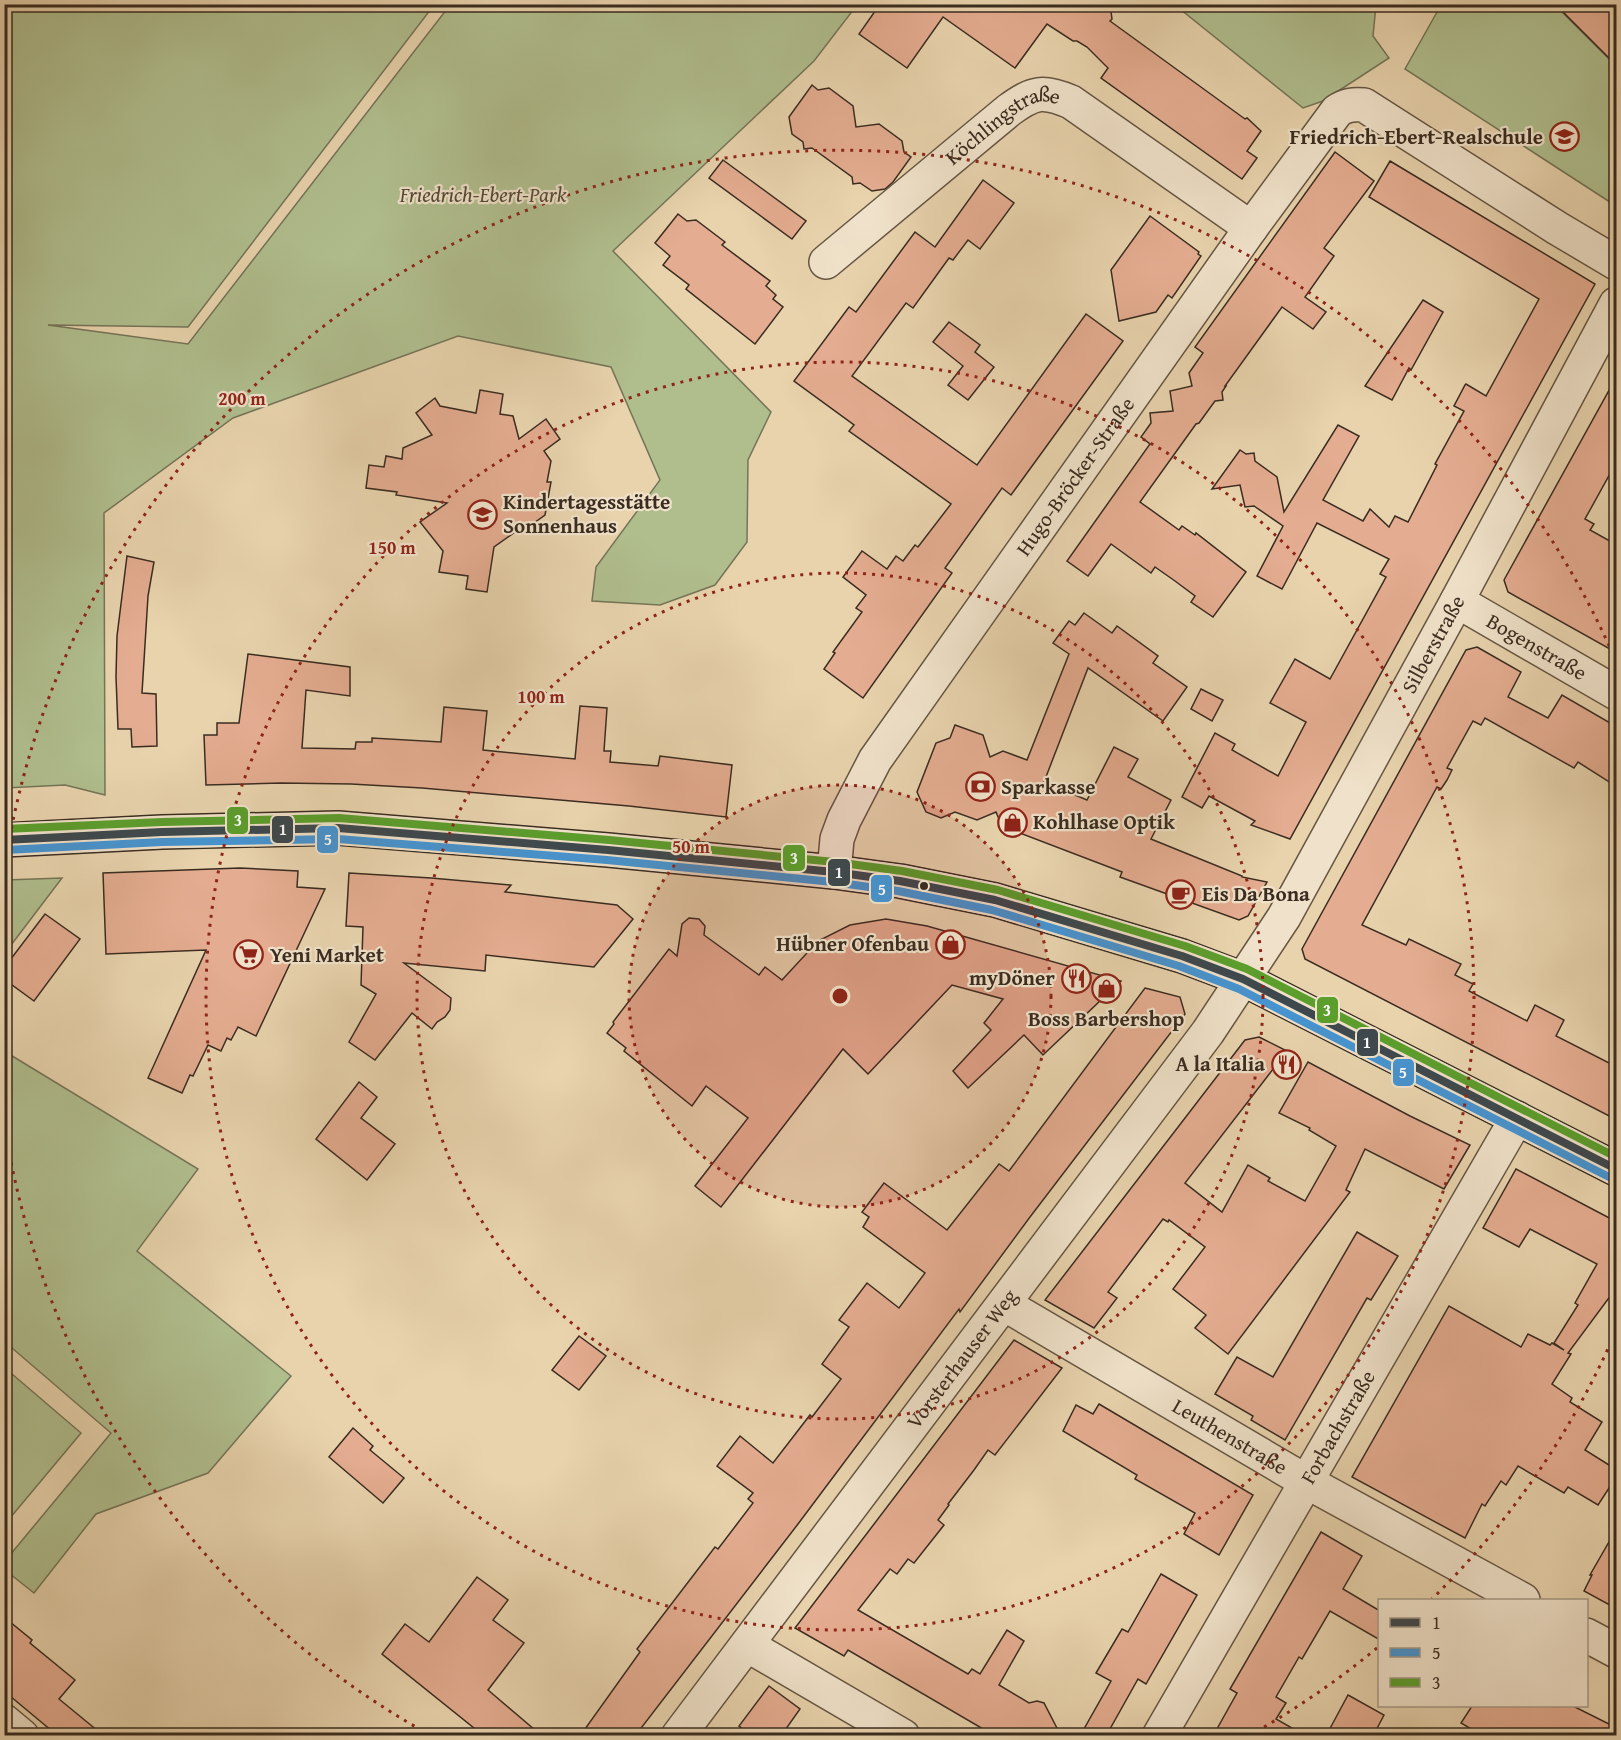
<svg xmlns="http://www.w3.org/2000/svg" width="1621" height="1740" font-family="'Gentium Book Plus',serif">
<rect width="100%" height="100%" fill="#e8d3ad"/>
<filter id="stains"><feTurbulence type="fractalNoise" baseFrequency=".00333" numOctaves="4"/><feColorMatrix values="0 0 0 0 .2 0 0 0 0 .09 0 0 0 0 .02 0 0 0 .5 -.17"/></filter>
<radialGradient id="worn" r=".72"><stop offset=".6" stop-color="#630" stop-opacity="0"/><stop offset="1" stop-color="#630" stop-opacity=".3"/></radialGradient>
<g fill="#b0be8e" stroke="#757557" stroke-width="1.5">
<path d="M5,4L434,5L188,327L48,325L188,344L450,5H857L814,61L613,251L771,412L748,460L747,542L715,585L660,605L592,601L596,567L660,480L611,367L458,336L233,418L104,513L105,795L65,785L5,788Z"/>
<path d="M1175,5H1376L1373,36L1389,58L1323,101L1303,108Z"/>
<path d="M1441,5H1555L1616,66V206L1405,69Z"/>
<path d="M62,878L5,953V880Z"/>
<path d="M4,1051L198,1169L137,1251L291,1376L208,1473L96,1514L34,1593L5,1570V1561L111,1433L5,1342Z"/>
<path d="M5,1368L81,1433L5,1524Z"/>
</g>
<g fill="#e4ac90" stroke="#3a2c20" stroke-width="1.5">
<path d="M880,4H1110L1112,19L1110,21L1245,119L1247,118L1261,131L1247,151L1257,158L1242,179L1101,78L1108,68L1087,47L1077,41H1073L1047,24L1015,68L943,17L907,68L859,34Z"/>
<path d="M1555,4H1617V66Z"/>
<path d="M812,85L818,90L829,88L853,106L856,127L879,124L902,141L904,152L911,157L893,182L885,189L872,191L860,183L853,184L852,177L812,148L804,149L803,142L792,134L789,117Z"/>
<path d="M1335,152L1374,181L1324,248L1334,256L1305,297L1326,312L1313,329L1282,307L1225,386H1226L1222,392L1223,400L1215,401L1199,423L1196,424L1140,502L1179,530L1182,526L1195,535L1196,533L1246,572L1213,617L1191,602L1195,596L1175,581L1155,567L1151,573L1111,544L1088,576L1067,561L1150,444L1141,437L1151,423L1150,413L1173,411L1170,391L1192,386L1189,373L1203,353L1195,347Z"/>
<path d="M723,160L806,221L792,239L709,178Z"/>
<path d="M1390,161L1595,284L1290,839L1251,825L1255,821L1209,796L1202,808L1182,797L1215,733L1235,744L1232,750L1278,776L1306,722L1270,703L1295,659L1330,679L1386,577L1380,574L1389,559L1317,523L1282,589L1257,576L1283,526L1254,506L1245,507L1240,485L1212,489L1240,450L1246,454L1254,453L1255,461L1277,477L1284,512L1338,425L1359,436L1323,500L1363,521L1370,509L1389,527L1395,516L1408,522L1437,465L1435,464L1464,411L1454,406L1465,385L1466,384L1486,396L1539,299L1369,197Z"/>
<path d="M983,180L1014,203L980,249L968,240L953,260L949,258L913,308L906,303L852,376L977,465L1086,314L1123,341L1011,495L1002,488L945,568L952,573L863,698L824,669L835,653L833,652L862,612L856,608L866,595L843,577L862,551L887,569L896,556L903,561L915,545L918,547L951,504L849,431L854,425L794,381L849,307L856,312L915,232L935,247Z"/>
<path d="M678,214L687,221L696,220L725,242L722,245L770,281L766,286L776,295L773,299L783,307L755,344L686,289L689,285L663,265L670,256L655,243Z"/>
<path d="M1150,216L1199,252L1198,254L1201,256L1172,298L1168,295L1156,312L1119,321L1111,270Z"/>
<path d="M1423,300L1443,312L1411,370L1409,368L1392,400L1365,386Z"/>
<path d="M949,322L980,345L975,352L994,367L968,400L948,385L963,366L933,342Z"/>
<path d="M1617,376V461L1585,519L1594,524L1590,530L1617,545V653L1508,592L1504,580Z"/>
<path d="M480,390L503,394L500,414L513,416L519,439L546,419L560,439L544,451L551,461L547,482H551L545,515L531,525L529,522L494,547L487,592L466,589L468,576L439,572L443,551L420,522L447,503L396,495L397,492L366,488L369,465L384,467L386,456L402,459L403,448L432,435L416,413L435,398L440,406L476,413Z"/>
<path d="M127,556L154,562L148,596L142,693L156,694L157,746L132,747L131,729H118L116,677L117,636Z"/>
<path d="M1084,613L1112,633L1117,626L1158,656L1153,663L1187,687L1163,721L1088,668L1044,782L1087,800L1114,747L1138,759L1128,777L1171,800L1151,839L1242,876V877L1267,882L1248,916L1239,920L1120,877L1122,872L1020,833L1015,836L1004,831L996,812L977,820L955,812L941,818L926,812L917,792L936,743L950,738L955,725L983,735L990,757L1003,751L1027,760L1069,654L1053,643L1069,621L1075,625Z"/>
<path d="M1477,647L1521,672L1508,697L1548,718L1562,695L1617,727V787L1578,762L1574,768L1485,718L1481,725L1473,721L1447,768L1452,770L1447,780L1441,789L1437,787L1362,925L1406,945L1409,939L1461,964L1455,975L1473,984L1469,991L1527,1021L1535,1005L1564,1020L1556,1036L1617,1067V1120L1305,959L1302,949L1466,650Z"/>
<path d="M248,654L350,667V696L306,690L302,748L355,749L356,742H372V738L441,742L444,707L487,711L483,750L575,759L580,706L607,708L604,751H611L610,762L658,766L660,756L732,765L726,817L629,806L422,788L351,784L281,783L206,785L204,735H217V723H239Z"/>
<path d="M1201,689L1223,700L1212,721L1191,709Z"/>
<path d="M240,868L298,871L297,887L325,889L256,1036L238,1027L231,1040L227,1038L221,1051L208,1045L193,1076L190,1075L182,1093L148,1078L206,950L106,954L103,873Z"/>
<path d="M349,873L431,878L511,885L505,892L617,905L633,919L594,967L486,955L485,971L404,963L451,998L450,1010L445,1017L437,1022L432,1029L412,1013L375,1060L349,1042L376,994L361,985L363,927L346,926Z"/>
<path d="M45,914L80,939L34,1001L4,979V968Z"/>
<path d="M689,918L699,919L705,926L704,935L759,975L765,967L782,980L818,941L850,925L886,919L927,926L1121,981L1043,1055L1024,1035L968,1088L953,1071L991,1030L984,1023L1003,999L952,985L868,1074L843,1049L721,1207L695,1186L748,1118L706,1086L692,1106L624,1051L626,1048L607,1033L614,1024L613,1022L669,949L677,956L682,924Z"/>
<path d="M1145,988L1180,997L1185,1014L1030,1217L960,1312L959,1309L798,1524L635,1736H580L640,1652L637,1649L715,1547L718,1549L753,1503L748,1499L753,1493L717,1466L740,1436L773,1463L810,1415L812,1417L841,1379L822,1364L849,1327L839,1320L867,1283L899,1308L925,1273L863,1227L869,1217L862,1212L884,1183L947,1230L999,1164L1009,1171Z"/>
<path d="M1259,1037L1287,1051L1185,1183L1222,1212L1248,1165L1270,1178L1268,1181L1305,1201L1336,1146L1309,1130L1310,1128L1279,1113L1308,1062L1410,1116L1470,1145L1444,1189L1365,1149L1346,1190L1350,1192L1228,1354L1195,1328L1206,1315L1173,1289L1205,1247L1169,1220L1168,1222L1163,1219L1108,1292L1117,1298L1094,1328L1045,1300L1245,1040Z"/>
<path d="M359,1082L377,1097L361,1118L395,1144L367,1180L316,1139Z"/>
<path d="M1516,1169L1617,1222V1287L1568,1353L1571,1354L1552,1384L1572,1398L1570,1402L1602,1422L1585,1450L1617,1470V1476L1598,1505L1568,1487L1564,1493L1518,1466L1506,1485L1501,1481L1485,1506L1482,1504L1465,1538L1352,1477L1449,1306L1521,1347L1528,1334L1550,1345L1552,1343L1564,1350L1554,1343L1578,1305L1575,1303L1597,1264L1530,1229L1519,1247L1483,1228Z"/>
<path d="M1357,1232L1398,1256L1371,1300L1367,1298L1285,1440L1251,1420L1253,1416L1215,1394L1237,1357L1273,1377Z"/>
<path d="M579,1336L606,1356L579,1390L552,1370Z"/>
<path d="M1014,1340L1062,1368L995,1455L988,1450L974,1470L948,1504L949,1505L938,1520L944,1525L914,1563L908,1559L897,1574L890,1569L858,1610L968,1674L972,1669L980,1674L1007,1630L1024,1641L999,1685L1029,1703L1037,1701L1044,1703L1061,1736H995L848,1650L844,1656L795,1628Z"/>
<path d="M1099,1404L1253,1495L1219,1555L1184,1534L1195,1513L1135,1479L1137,1475L1063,1431L1076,1405L1093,1414Z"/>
<path d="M353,1428L373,1446L370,1450L404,1478L383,1503L329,1457Z"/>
<path d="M1617,1528V1609L1584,1591L1592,1575H1590Z"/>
<path d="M1321,1532L1362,1556L1343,1589L1380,1611V1640L1330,1611L1302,1659L1299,1657L1276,1697L1286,1703L1276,1719L1306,1736H1213L1237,1693L1230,1689Z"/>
<path d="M1161,1574L1197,1595L1146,1684L1138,1679L1106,1736H1080L1111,1681L1096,1673L1122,1629L1128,1632Z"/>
<path d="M477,1577L508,1600L493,1620L524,1643L488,1690L542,1736H484L382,1654L405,1624L429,1642Z"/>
<path d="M4,1617L32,1640L30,1643L75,1680L59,1699L104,1736H58L4,1691Z"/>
<path d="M769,1686L800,1709L781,1736H752L739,1726Z"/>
<path d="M1348,1695L1384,1715L1373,1736H1326Z"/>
<path d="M1472,1706H1573L1617,1728V1736H1483L1461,1723Z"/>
</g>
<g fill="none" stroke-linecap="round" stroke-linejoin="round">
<defs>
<g id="minor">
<path id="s1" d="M826,262L1009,110C1034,92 1043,90 1071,102L1251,228"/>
<path id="s2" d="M1457,601L1616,693"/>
<path id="s3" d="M834,872L837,839L844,820L875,760L1251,228L1337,111C1346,105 1353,104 1364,105L1557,228L1616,263"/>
<path id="s4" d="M1004,1304L1307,1482L1523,1600"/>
<path d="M1586,1635L1616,1651"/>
<path d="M747,1645L903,1736"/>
<path d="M4,1721L22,1736"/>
<path id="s5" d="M678,1736L1208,1032L1284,917L1457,601L1616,304"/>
<path id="s6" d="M1159,1736L1517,1118"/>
</g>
<path id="secondary" d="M4,840L162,832L338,828L608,850L834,872L900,881L995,900L1182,956L1243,979L1616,1169"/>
</defs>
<use href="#minor" stroke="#665643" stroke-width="36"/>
<use href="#secondary" stroke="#3a2c20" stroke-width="36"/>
<use href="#minor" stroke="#f0e2ca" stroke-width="33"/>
<use href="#secondary" stroke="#f0e2ca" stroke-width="33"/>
<defs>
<path id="bus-1" d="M4,840L162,832L338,828L608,850L834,872L900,881L995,900L1182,956L1243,979L1616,1169"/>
<path id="bus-2" d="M5,850L162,842L338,839L607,860L833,882L898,891L992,910L1179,966L1239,989L1611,1178"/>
<path id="bus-3" d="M4,829L162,822L339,818L609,840L835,862L902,871L998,890L1185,946L1247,969L1616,1157"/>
</defs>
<use href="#bus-1" stroke="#f0e2ca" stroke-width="12"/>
<use href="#bus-2" stroke="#f0e2ca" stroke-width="12"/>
<use href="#bus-3" stroke="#f0e2ca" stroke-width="12"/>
<use href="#bus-1" stroke="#3d484e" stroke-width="8"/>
<use href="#bus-2" stroke="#4694d1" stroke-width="8"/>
<use href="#bus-3" stroke="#5b9e2c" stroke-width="8"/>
</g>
<circle cx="840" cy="996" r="211" fill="#8f2418" fill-opacity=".12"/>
<g fill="none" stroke="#8f2418" stroke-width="3" stroke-dasharray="3 6">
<circle cx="840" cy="996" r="211"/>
<circle cx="840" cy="996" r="423"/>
<circle cx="840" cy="996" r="634"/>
<path d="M1615 1333A845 845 0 0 1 1432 1599M1377 1648A845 845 0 0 1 1250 1735M430 1735A845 845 0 0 1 5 1128M5 864A845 845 0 0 1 1615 659"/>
</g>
<defs>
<symbol id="school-ring" viewBox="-11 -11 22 22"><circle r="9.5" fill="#f0e2ca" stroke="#8f2418" stroke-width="1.5"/><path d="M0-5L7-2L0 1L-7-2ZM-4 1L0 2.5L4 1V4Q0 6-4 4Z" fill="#8f2418"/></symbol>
<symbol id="bank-ring" viewBox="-11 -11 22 22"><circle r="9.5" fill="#f0e2ca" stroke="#8f2418" stroke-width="1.5"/><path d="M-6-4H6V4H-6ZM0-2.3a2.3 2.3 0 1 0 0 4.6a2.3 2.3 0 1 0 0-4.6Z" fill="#8f2418"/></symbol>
<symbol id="shop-ring" viewBox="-11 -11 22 22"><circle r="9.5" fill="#f0e2ca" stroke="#8f2418" stroke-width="1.5"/><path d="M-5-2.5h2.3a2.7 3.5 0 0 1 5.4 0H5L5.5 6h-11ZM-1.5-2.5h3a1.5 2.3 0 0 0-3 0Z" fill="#8f2418"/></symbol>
<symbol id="cafe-ring" viewBox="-11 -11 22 22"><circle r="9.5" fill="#f0e2ca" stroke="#8f2418" stroke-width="1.5"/><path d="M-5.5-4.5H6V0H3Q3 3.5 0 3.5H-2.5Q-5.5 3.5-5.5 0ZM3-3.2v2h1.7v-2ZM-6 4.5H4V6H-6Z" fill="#8f2418"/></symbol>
<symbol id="supermarket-ring" viewBox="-11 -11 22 22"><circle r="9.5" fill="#f0e2ca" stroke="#8f2418" stroke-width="1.5"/><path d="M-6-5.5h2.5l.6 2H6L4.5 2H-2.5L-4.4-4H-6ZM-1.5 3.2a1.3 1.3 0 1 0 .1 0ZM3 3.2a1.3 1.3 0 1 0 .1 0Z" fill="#8f2418"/></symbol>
<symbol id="restaurant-ring" viewBox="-11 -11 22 22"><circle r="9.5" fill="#f0e2ca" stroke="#8f2418" stroke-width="1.5"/><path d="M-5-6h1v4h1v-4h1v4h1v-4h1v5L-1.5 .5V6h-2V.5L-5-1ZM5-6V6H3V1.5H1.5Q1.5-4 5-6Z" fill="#8f2418"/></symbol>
</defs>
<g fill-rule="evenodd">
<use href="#school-ring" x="1548" y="120" width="33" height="33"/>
<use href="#school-ring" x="466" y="498" width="33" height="33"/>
<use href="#bank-ring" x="964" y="770" width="33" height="33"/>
<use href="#shop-ring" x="996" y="806" width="33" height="33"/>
<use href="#cafe-ring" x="1164" y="878" width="33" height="33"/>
<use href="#shop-ring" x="934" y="928" width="33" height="33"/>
<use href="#supermarket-ring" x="232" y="938" width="33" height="33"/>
<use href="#restaurant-ring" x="1060" y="962" width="33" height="33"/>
<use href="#shop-ring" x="1090" y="972" width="33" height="33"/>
<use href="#restaurant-ring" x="1270" y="1048" width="33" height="33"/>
</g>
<circle fill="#3a2c20" stroke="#f0e2ca" stroke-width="2" cx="924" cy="886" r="5"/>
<g text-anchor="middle" stroke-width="4.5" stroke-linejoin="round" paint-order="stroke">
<g font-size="21" fill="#3a2c20" stroke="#f0e2ca">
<text dy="7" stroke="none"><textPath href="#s1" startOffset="226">Köchlingstraße</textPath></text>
<text dy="7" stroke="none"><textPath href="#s3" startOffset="468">Hugo-Bröcker-Straße</textPath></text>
<text dy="7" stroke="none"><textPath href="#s5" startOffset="1330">Silberstraße</textPath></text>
<text dy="7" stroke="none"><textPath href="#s2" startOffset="92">Bogenstraße</textPath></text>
<text dy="7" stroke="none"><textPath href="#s5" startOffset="472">Vorsterhauser Weg</textPath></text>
<text dy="7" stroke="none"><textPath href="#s6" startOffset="357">Forbachstraße</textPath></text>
<text dy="7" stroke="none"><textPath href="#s4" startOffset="262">Leuthenstraße</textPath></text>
</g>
<g font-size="21" font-weight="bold" fill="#3a2c20" stroke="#f0e2ca" text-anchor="start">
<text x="1543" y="144" text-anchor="end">Friedrich-Ebert-Realschule</text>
<text x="503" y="509">Kindertagesstätte<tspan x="503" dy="24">Sonnenhaus</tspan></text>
<text x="1001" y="794">Sparkasse</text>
<text x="1033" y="829">Kohlhase Optik</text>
<text x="1202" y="901">Eis Da Bona</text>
<text x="929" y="951" text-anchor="end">Hübner Ofenbau</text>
<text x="270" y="962">Yeni Market</text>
<text x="1055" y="985" text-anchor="end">myDöner</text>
<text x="1106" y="1026" text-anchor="middle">Boss Barbershop</text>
<text x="1265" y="1071" text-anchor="end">A la Italia</text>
</g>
<g font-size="21" font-style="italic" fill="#524936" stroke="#f0e2ca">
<text x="483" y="202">Friedrich-Ebert-Park</text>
</g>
</g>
<circle cx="840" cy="996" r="9" fill="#8f2418" stroke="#f0e2ca" stroke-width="3"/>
<g font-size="18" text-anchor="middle" font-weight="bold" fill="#8f2418" stroke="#f0e2ca" stroke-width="4.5" stroke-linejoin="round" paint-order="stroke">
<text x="242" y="405">200 m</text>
<text x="392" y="554">150 m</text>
<text x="541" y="703">100 m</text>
<text x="691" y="853">50 m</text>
</g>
<g stroke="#f0e2ca" stroke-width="2">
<rect x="226" y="806" width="23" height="29" rx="6" fill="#5b9e2c"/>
<rect x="271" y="815" width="23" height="29" rx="6" fill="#3d484e"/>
<rect x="316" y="825" width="23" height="29" rx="6" fill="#4694d1"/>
<rect x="782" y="844" width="24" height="28" rx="6" fill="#5b9e2c"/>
<rect x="827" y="858" width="24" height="29" rx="6" fill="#3d484e"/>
<rect x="870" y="874" width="23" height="29" rx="6" fill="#4694d1"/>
<rect x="1316" y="996" width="23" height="28" rx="6" fill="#5b9e2c"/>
<rect x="1356" y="1028" width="23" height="29" rx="6" fill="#3d484e"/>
<rect x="1392" y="1058" width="23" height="29" rx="6" fill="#4694d1"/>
</g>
<g font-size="16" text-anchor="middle" font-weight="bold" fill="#fff">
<text x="238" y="826">3</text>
<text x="283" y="835">1</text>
<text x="328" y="845">5</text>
<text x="794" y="864">3</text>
<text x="839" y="878">1</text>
<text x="882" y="895">5</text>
<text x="1327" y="1016">3</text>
<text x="1367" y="1048">1</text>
<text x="1403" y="1078">5</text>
</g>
<rect width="1621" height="1740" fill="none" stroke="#e8d3ad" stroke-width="24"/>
<rect x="6" y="6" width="1609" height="1728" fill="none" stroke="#3a2c20" stroke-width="3"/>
<rect x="12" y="12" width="1597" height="1716" fill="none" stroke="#3a2c20" stroke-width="1.5"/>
<rect x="1378" y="1599" width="210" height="108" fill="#f0e2ca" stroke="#a79986" stroke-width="1.5"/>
<rect x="1390" y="1618" width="30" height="9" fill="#3d484e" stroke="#a79986" stroke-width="1.5"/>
<text x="1432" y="1629" font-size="18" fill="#3a2c20">1</text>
<rect x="1390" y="1648" width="30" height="9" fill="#4694d1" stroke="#a79986" stroke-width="1.5"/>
<text x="1432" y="1659" font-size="18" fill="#3a2c20">5</text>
<rect x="1390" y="1678" width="30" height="9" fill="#5b9e2c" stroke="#a79986" stroke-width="1.5"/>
<text x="1432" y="1689" font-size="18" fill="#3a2c20">3</text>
<rect width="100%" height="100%" filter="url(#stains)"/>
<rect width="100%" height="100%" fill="url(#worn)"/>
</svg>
